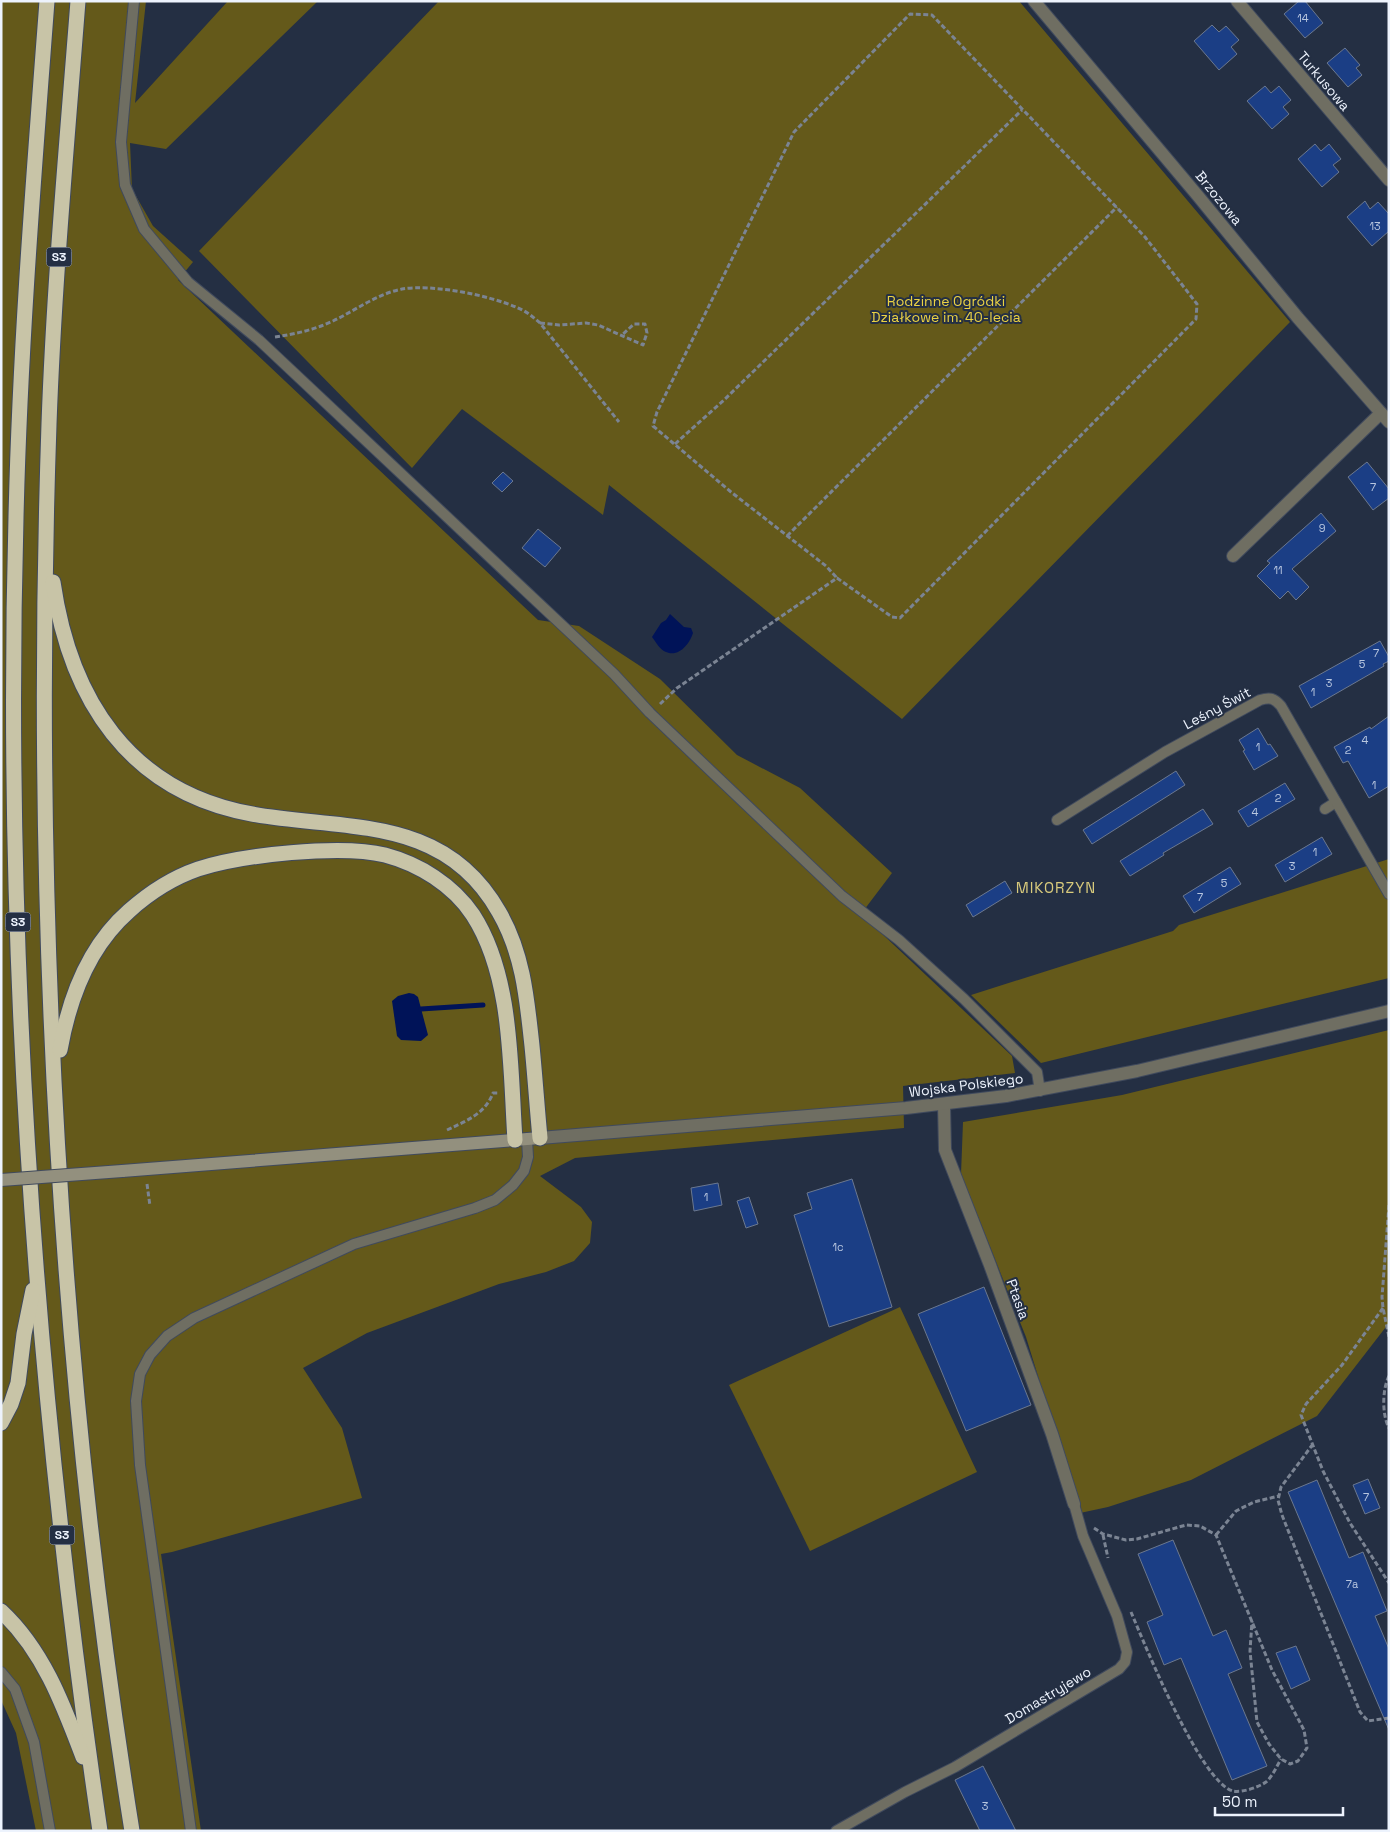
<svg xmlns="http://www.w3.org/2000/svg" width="1390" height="1832" font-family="'Space Grotesk',sans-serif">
<rect width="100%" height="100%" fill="#242f43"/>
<g fill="#64591a">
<path d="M1,1H146L135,103L228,1H318L166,149L130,143L132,189L153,226L193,262L178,280L538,620L579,626L660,679L737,755L800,788L892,873L861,914L1012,1056L1015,1073L903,1086L904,1128L575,1158L540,1176L581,1207L592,1222L590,1243L574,1261L546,1272L499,1284L367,1333L303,1368L342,1428L362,1498L172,1552L161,1554L201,1831H36L16,1733L1,1700Z"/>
<path d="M439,1H1019L1290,322L902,719L609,485L603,515L462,409L412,468L199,251Z"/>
<path d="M1389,859V978L1041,1063L971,995L1173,931L1179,925Z"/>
<path d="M1389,1030V1323L1317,1416L1191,1480L1108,1507L1080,1513L1026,1337L961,1174L963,1122L1122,1095Z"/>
<path d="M900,1307L977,1472L810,1551L729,1385Z"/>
</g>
<g fill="#001358">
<path d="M670,614L684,627L691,628L693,633C690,643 679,658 666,652C660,650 656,642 652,637L661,623L666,620Z"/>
<path d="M409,993L414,994L418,997L428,1035L421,1041L401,1040L397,1036L392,1001L398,996Z"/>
</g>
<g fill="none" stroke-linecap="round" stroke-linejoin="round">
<path stroke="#001358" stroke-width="5" d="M421,1009L483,1005"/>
</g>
<g fill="#1b3e85" stroke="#6b788f">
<path d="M1299,1H1305L1323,23L1305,38L1284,14Z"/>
<path d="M1212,25L1219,32L1226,26L1239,40L1231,47L1237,54L1219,70L1194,41Z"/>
<path d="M1345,48L1360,65L1356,68L1362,75L1348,87L1327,63Z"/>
<path d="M1265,86L1271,93L1279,86L1291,100L1283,107L1289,114L1272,129L1247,101Z"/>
<path d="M1315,144L1321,151L1329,144L1341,159L1333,165L1339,172L1322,187L1298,159Z"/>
<path d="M1365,201L1370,209L1378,202L1389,214V231L1372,246L1347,217Z"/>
<path d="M1367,462L1389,489V498L1373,510L1348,477Z"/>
<path d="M503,472L513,481L502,492L492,483Z"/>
<path d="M1321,513L1336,531L1292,569L1309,587L1296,600L1288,591L1280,599L1257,576L1270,563L1267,561Z"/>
<path d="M538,529L561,548L545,567L522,548Z"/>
<path d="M1380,641L1389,657V661L1383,664L1384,666L1311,708L1299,686Z"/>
<path d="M1389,716V786L1369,798L1348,761L1343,763L1334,747L1370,727L1371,729Z"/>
<path d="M1258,728L1268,745L1270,744L1278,756L1254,770L1243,751L1245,750L1239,740Z"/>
<path d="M1176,771L1185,785L1092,844L1083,830Z"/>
<path d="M1285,783L1295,799L1248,827L1238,811Z"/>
<path d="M1203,809L1213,824L1163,853L1164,855L1130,876L1120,861Z"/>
<path d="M1322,837L1332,854L1285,882L1275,865Z"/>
<path d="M1230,867L1241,884L1194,913L1183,896Z"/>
<path d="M1005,881L1012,893L973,917L966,905Z"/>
<path d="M852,1179L892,1307L829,1327L794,1215L812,1209L807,1193Z"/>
<path d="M718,1183L722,1205L694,1211L691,1188Z"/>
<path d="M749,1197L758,1224L746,1228L737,1201Z"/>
<path d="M984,1287L1031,1405L966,1431L918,1314Z"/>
<path d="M1368,1479L1380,1508L1365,1514L1353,1485Z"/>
<path d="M1317,1480L1349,1558L1363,1552L1387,1611L1375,1616L1389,1649V1730L1288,1492Z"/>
<path d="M1173,1540L1213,1636L1226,1630L1242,1668L1228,1674L1267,1766L1232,1780L1181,1658L1164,1665L1147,1622L1163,1615L1138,1554Z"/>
<path d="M1296,1646L1310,1680L1291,1689L1276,1653Z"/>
<path d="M983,1766L1016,1831H980L955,1780Z"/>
</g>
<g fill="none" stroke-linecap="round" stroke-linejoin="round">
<defs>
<g id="service">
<path d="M134,1L121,142L125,185L144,229L188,282L259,340L614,674L650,713L842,896L899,940L964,999L1037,1072L1040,1091"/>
<path d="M1325,809L1336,802"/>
<path d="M1057,820L1165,752L1260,700C1270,697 1274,698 1281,706L1389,894"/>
<path d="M1,1672L15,1689L34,1742L50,1831"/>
<path d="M191,1831L140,1465L136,1401L140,1374L150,1355L167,1336L194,1318L354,1244L475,1208L495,1200L513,1185L524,1171L528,1157L527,1139"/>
<path d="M836,1831L905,1792L955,1767L1119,1669L1125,1662L1127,1652L1117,1616L1083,1536L1074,1504"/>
</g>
<g id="minor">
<path d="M1034,1L1198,196L1298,318L1389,422"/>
<path d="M1237,1L1389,180"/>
<path d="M1233,556L1381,413"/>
<path d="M944,1105L945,1150L990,1265L1052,1434L1074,1504"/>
</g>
<path id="tertiary" d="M540,1138L906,1108L1006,1096L1137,1071L1389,1011"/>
<path id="secondary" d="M122,1171L540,1138"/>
<g id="motorway">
<path d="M47,1C34,173 20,345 16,517C4,956 36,1396 100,1831"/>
<path d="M78,1C67,142 54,283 49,424C33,894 58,1367 132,1831"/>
<path d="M53,582C70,699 129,792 252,814C345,831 444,814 499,912C523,953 527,999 532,1046C535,1076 537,1107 540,1138"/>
<path d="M60,1050C69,999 89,946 129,911C149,893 172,878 198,869C241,855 341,844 385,855C419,864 453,885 473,915C513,977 510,1068 515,1140"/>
<path d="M1,1423L11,1404L18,1383L24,1334L33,1290"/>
<path d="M1,1611C43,1650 63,1704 83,1757"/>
</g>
</defs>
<use href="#service" stroke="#404a5d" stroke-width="12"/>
<use href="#minor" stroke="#404a5d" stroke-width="14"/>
<use href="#tertiary" stroke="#404a5d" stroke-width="14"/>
<use href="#secondary" stroke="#404a5d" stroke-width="14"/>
<use href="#motorway" stroke="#404a5d" stroke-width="17"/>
<g stroke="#7b8493" stroke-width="3" stroke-dasharray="5 2.5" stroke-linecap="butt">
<path d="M540,323L559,325L586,323L598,325L643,345L647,333L645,324H634L622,335"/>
<path d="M275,337C295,334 314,330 333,321C356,310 377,294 402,289C433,284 489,295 518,308C526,311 533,317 540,323L619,422"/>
<path d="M675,444L724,400L1022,110"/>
<path d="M787,536L1117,207"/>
<path d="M660,704L677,688L837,578L892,617L900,618L1196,319L1197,304L1145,237L932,15L910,14L794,132L657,412L653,426L731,492L826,566L837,578"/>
<path d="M447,1130C466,1121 485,1114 493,1093H499"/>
<path d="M147,1184L150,1206"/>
<path d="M1389,1205L1382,1297L1383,1308L1389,1337"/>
<path d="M1383,1308L1342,1365L1306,1404L1301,1415L1323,1471L1350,1523L1389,1583"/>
<path d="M1389,1376C1382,1390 1382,1415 1389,1428"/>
<path d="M1313,1444L1281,1487L1278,1500L1282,1515L1360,1712L1368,1721L1389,1718"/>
<path d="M1094,1528L1103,1534L1126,1540L1137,1539L1186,1525L1200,1526L1216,1535L1272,1670L1304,1730L1307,1748L1298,1761L1290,1764L1281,1759L1269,1744L1257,1722L1250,1651L1252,1621"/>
<path d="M1103,1535L1108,1558"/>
<path d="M1216,1535L1236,1511L1254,1502L1279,1496"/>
<path d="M1131,1612C1145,1645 1201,1783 1233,1791C1242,1793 1259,1787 1266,1782C1272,1777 1277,1766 1281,1759"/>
</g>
<use href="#service" stroke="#6f6e62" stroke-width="10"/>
<use href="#minor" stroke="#6f6e62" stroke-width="12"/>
<use href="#tertiary" stroke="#6f6e62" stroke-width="12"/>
<use href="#secondary" stroke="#93907e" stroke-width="12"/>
<use href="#motorway" stroke="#c8c4a7" stroke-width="15"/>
<defs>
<path id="secondary-bridge" d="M1,1180L122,1171"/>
</defs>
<use href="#secondary-bridge" stroke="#404a5d" stroke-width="14" stroke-linecap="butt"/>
<use href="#secondary-bridge" stroke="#93907e" stroke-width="12"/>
</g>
<g text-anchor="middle" stroke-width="4" stroke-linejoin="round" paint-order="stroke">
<g font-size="11" fill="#b8c6df">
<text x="1303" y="22">14</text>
<text x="1375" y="230">13</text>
<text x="1373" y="491">7</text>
<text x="1322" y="532">9</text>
<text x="1278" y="574">11</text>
<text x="1376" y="657">7</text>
<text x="1362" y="668">5</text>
<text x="1329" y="687">3</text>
<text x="1313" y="696">1</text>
<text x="1365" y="744">4</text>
<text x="1258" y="751">1</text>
<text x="1348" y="754">2</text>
<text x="1374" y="789">1</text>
<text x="1278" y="802">2</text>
<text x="1255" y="816">4</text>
<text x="1315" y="856">1</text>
<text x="1292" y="870">3</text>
<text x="1224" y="887">5</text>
<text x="1200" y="901">7</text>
<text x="706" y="1201">1</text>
<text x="838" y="1251">1c</text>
<text x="1366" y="1501">7</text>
<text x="1352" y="1588">7a</text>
<text x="985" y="1810">3</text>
</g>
<g fill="#242f43" stroke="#b1b8c5" stroke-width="1">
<rect x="46.5" y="247.5" width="25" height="19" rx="4"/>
<rect x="5.5" y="912.5" width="25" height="19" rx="4"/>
<rect x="49.5" y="1525.5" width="25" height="19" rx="4"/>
</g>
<g font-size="12" font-weight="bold" fill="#edf3fd">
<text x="59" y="261">S3</text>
<text x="18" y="926">S3</text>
<text x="62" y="1539">S3</text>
</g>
<g font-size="14" fill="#edf3fd" stroke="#242f43">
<text transform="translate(1324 81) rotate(50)" y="5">Turkusowa</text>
<text transform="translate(1219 198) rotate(51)" y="5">Brzozowa</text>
<text transform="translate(1217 708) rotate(-28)" y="5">Leśny Świt</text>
<text transform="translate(966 1085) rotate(-7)" y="5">Wojska Polskiego</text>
<text transform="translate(1018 1299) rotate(70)" y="5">Ptasia</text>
<text transform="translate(1048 1695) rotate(-31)" y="5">Domastryjewo</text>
</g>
<g font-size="14" fill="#ebd244" stroke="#242f43">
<text x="946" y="306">Rodzinne Ogródki<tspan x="946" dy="16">Działkowe im. 40-lecia</tspan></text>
</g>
<g font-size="15" letter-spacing="1" fill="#d8ca7c" stroke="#242f43">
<text x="1056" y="893">MIKORZYN</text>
</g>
</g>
<rect width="1390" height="1832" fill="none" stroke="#edf3fd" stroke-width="5"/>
<path d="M1215 1807v8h128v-8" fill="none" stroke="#edf3fd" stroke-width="2.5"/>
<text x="1222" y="1807" font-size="15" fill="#edf3fd" stroke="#242f43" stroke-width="4" paint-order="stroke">50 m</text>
</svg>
